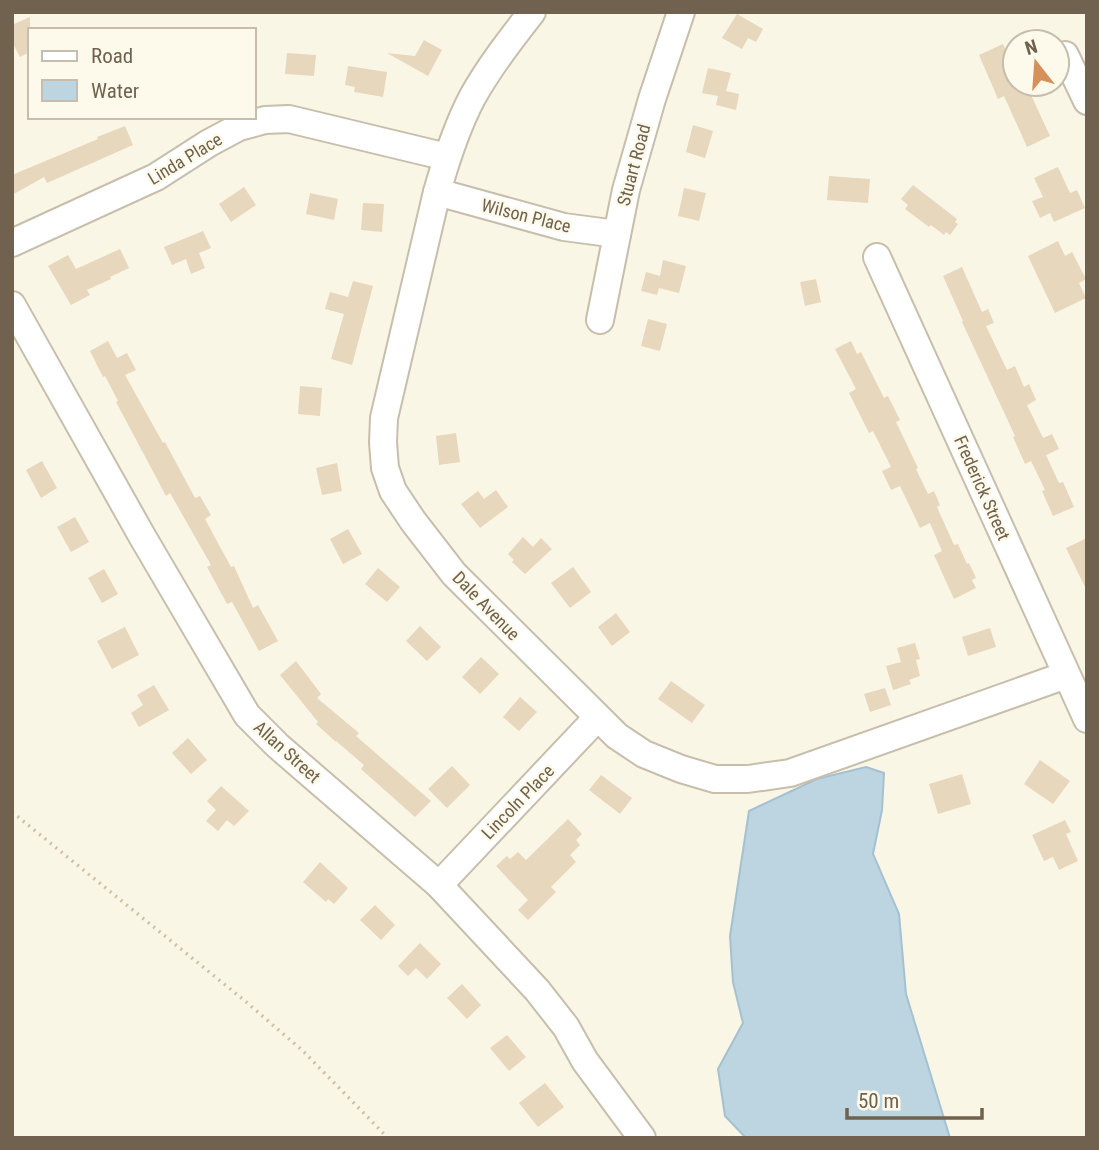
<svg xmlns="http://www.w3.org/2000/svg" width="1099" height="1150" font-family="'Roboto Condensed',sans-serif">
<rect width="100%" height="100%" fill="#faf6e6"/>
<path fill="#bdd4e1" stroke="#a4c1d2" stroke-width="2" d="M866,767L884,773L882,810L873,854L899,914L906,994L950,1138H746L725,1116L718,1069L743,1023L733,982L730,936L749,811L817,779Z"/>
<g fill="#e7d7bc">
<path d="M737,14L763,29L756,42L748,38L742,49L722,38Z"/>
<path d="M30,17V52L20,57L12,42V25Z"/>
<path d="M424,40L442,50L428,76L387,53L415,56Z"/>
<path d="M1003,44L1015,70V84H1026L1050,136L1027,147L1004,96L998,99L979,55Z"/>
<path d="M287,53L316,55L314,76L285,74Z"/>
<path d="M348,66L387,72L383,97L354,92L355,87L345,85Z"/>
<path d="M708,68L731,73L726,91L739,94L736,110L716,105L718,96L702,93Z"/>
<path d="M693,125L713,131L705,158L686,152Z"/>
<path d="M125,126L133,145L47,183L44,177L12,195V175L98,139L97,137Z"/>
<path d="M1058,167L1070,193L1077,190L1085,208L1054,222L1050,213L1040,218L1032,201L1043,197L1034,178Z"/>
<path d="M829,176L870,179L868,203L827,200Z"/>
<path d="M913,185L957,219L955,222L958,224L950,235L946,232L944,235L931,225L929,227L905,209L908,205L901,199Z"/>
<path d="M244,187L256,205L231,222L219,204Z"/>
<path d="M684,188L706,193L699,221L678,216Z"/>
<path d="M310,193L338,199L334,220L306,214Z"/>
<path d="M363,203L384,204L382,232L361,230Z"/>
<path d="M203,231L211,248L199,253L205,268L191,274L186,259L172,265L164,247Z"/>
<path d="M1058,241L1065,256L1072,252L1086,279L1079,283L1086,298L1055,313L1028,256Z"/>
<path d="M120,249L129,268L110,277L111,279L87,290L90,295L71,305L48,266L68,255L76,269Z"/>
<path d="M663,260L686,266L679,293L659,288L657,295L641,291L646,272L660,276Z"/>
<path d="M962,267L982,312L988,309L994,323L986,326L1007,370L1015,366L1024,387L1029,384L1036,400L1027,405L1043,438L1052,434L1059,449L1046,455L1059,483L1063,482L1074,507L1053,516L1042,491L1045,490L1031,461L1025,464L1013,437L1015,436L962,322L963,321L943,276Z"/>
<path d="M816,279L821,302L805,306L800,282Z"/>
<path d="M353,281L373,286L352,365L331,359L344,314L325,309L330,292L348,297Z"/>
<path d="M648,319L667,324L660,351L641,346Z"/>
<path d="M108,341L117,358L127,353L136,370L125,375L163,443L165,442L195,498L200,496L211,515L205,519L231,567L234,566L253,608L258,605L278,641L259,651L232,602L227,604L207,567L211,565L170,493L166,496L116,402L118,401L105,376L103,377L90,351Z"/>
<path d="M851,341L857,354L861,352L884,398L888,396L900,420L896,422L918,468L916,469L928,494L934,491L940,505L937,507L954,545L958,544L967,564L969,563L976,578L972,580L976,588L954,599L934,555L942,551L930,523L920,528L900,486L891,490L882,471L891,467L873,431L869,433L849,393L856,389L835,349Z"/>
<path d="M300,386L322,388L320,416L298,414Z"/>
<path d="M456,433L460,462L439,465L436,436Z"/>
<path d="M42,461L57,488L41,498L26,470Z"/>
<path d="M337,463L342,491L322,495L316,468Z"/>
<path d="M496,490L508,507L480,528L461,504L478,491L484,499Z"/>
<path d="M75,517L89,542L71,552L57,527Z"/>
<path d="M348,529L362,554L343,564L330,539Z"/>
<path d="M523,537L533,547L541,538L552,549L525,574L512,562L514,560L508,554Z"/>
<path d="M1087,538V591L1066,548Z"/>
<path d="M573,567L591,592L570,608L551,583Z"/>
<path d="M378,568L400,587L387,602L365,584Z"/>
<path d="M104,569L118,594L102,603L88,578Z"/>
<path d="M616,613L630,632L612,646L598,627Z"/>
<path d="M420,626L441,647L427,661L406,641Z"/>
<path d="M125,627L139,655L112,669L97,641Z"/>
<path d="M990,628L996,647L968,656L962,637Z"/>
<path d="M915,643L920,659L916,660L920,676L909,680L911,684L893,690L886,666L901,662L897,648Z"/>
<path d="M481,657L499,674L480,694L462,677Z"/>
<path d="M296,661L321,694L317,698L359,733L356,736L431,801L415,817L361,769L364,765L336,741V742L316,724L318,722L280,675Z"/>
<path d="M671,681L705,705L692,723L658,699Z"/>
<path d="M154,685L169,710L139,727L131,713L143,705L137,695Z"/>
<path d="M885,688L891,705L870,712L864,694Z"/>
<path d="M520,697L537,712L519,731L503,717Z"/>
<path d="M188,738L207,760L191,774L172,753Z"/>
<path d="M1040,760L1070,781L1053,804L1024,784Z"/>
<path d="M452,766L470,785L447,808L428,789Z"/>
<path d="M962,774L971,804L938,814L929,784Z"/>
<path d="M601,775L632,798L620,814L589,790Z"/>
<path d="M221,786L249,811L234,826L227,820L218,831L206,821L216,810L207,801Z"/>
<path d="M568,819L582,834L576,840L580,845L570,855L576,862L551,887L556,892L528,920L518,910L528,900L496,866L507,856L510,859L518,852L526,860Z"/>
<path d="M1065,820L1071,832L1066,834L1078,861L1059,870L1053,857L1044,861L1032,835Z"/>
<path d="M320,862L348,888L334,904L328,899L326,902L303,882Z"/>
<path d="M375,905L395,925L381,940L360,920Z"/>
<path d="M420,943L441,964L427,979L416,968L408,976L398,966Z"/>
<path d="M462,984L481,1005L467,1019L447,998Z"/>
<path d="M507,1035L526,1057L509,1071L490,1048Z"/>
<path d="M545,1083L564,1107L538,1127L519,1103Z"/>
</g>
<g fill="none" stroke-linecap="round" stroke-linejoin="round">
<defs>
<g id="minor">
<path d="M532,12C511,39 490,66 473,96C457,126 446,160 437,192L384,418L383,442L385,468L393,491L413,521L454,574L617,736L644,754L681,769L715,779H748L790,773L1066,675"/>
<path d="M1065,55L1087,101"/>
<path d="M437,192L564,227L617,234"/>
<path d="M12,243L156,177L209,143L239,127L265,120L289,119L447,157"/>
<path d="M877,257L1087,719"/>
<path d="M12,305L142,536L247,715L278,746L439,885L537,990L566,1027L585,1061L642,1138"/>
<path d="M600,320L626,190L652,99L681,12"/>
<path d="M439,885L597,718"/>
</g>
</defs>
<use href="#minor" stroke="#c7beac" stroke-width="30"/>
<path stroke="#d1bfa4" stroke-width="3.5" stroke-dasharray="2 5" stroke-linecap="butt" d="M12,812L245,1001L303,1051L388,1138"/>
<use href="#minor" stroke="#fff" stroke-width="26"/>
</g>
<g text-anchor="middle" stroke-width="5" stroke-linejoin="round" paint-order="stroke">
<g font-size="18" fill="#70624e" stroke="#fdfaec">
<text transform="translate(185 159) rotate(-31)" y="6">Linda Place</text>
<text transform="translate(634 165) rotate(-75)" y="6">Stuart Road</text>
<text transform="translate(526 216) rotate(14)" y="6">Wilson Place</text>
<text transform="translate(982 488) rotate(66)" y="6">Frederick Street</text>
<text transform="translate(486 606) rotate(46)" y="6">Dale Avenue</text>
<text transform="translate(287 752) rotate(42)" y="6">Allan Street</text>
<text transform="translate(518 802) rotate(-46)" y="6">Lincoln Place</text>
</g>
</g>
<rect width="1099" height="1150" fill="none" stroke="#70624e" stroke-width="28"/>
<rect x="28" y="28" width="228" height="91" fill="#fdfaec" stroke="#c5bdad" stroke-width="2"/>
<rect x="42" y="51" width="35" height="10" fill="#ffffff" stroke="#c5bdad" stroke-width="2"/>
<text x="91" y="63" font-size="21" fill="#70624e">Road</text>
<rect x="42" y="80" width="35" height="21" fill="#bdd4e1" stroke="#c5bdad" stroke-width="2"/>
<text x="91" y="98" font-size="21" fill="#70624e">Water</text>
<g transform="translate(1036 63) rotate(343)"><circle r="33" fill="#fdfaec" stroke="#c5bdad" stroke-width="2"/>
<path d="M0-5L12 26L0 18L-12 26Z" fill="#d69059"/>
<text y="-10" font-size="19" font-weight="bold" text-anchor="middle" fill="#70624e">N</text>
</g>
<path d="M847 1108v10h135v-10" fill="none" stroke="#70624e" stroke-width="3.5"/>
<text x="858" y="1108" font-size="21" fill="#70624e" stroke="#fdfaec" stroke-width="5" paint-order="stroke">50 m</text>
</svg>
